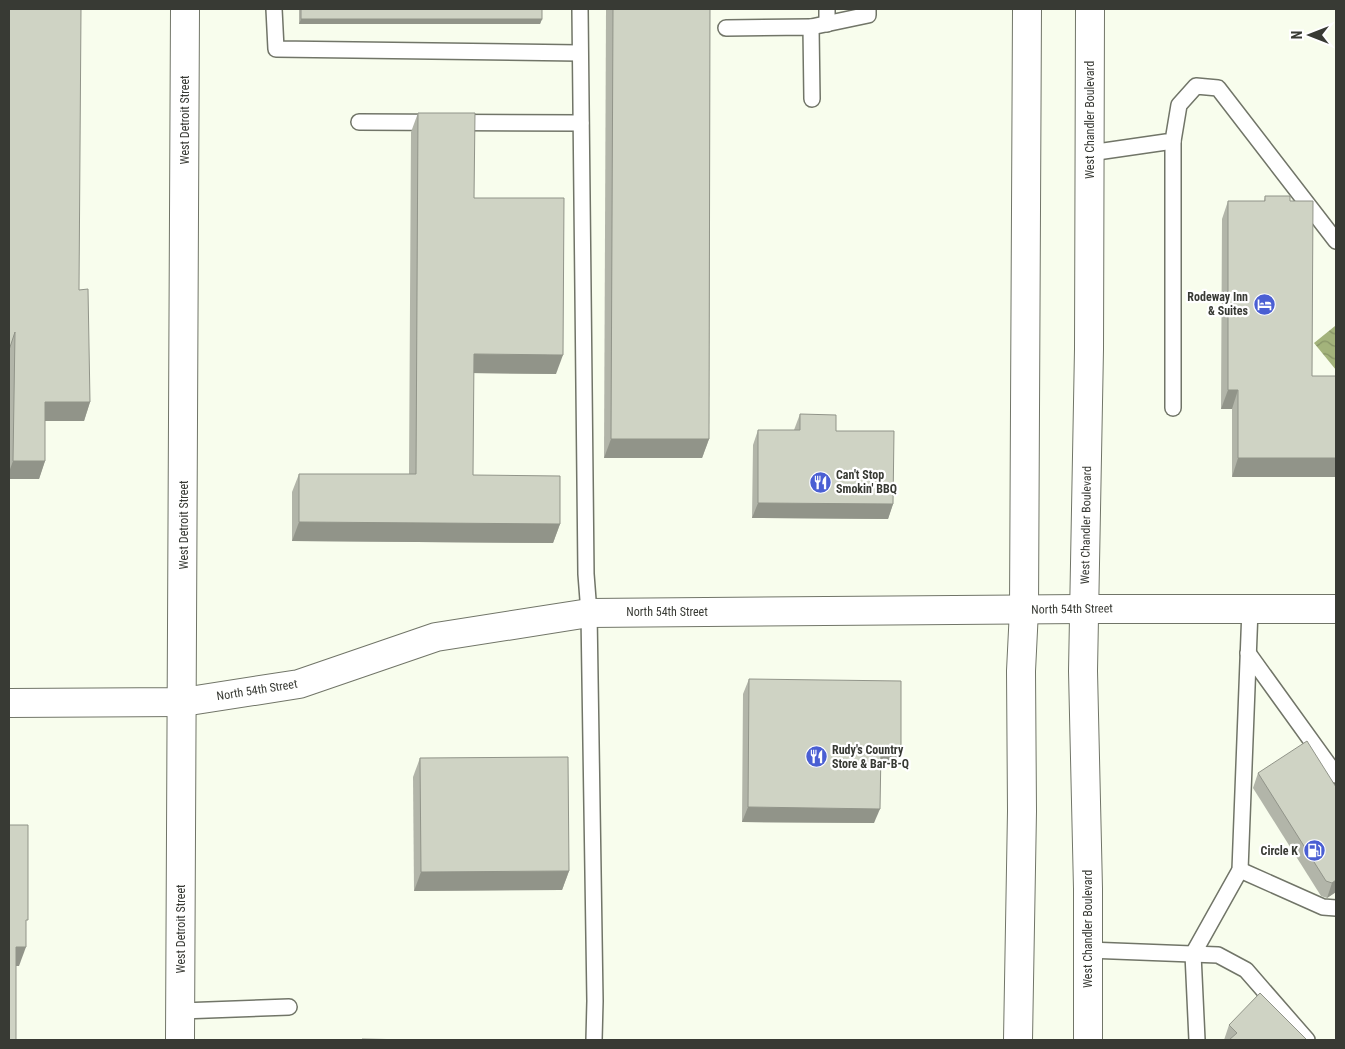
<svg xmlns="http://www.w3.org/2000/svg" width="1345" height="1049" font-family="'Roboto Condensed',sans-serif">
<defs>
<pattern id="water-waves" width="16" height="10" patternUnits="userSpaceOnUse" patternTransform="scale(1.25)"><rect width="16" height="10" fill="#a3b37b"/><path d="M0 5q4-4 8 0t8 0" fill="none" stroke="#869366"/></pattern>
</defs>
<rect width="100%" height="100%" fill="#f8fded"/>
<path fill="url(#water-waves)" d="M1335,326L1336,328V370L1314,343Z"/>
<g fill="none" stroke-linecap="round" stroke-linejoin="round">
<defs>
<g id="lane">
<path d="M274,9L276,49L579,53"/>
<path d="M580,9L586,574L589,613L595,1001L594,1040"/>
<path d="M827,9V24"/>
<path d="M811,27L868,15V9"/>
<path d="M726,28L811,27L812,99"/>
<path d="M359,122L581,123"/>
<path d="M1173,141V408"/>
<path d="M1090,153L1173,141L1179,105L1196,86L1218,88L1336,241"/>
<path d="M1248,653L1336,775"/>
<path d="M1240,870L1323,907L1336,908"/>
<path d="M1088,950L1218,955L1246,970L1307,1040"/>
<path d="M181,1011L289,1007"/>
<path d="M1197,1040L1193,954L1240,870L1250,609"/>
</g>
<g id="street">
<path d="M9,703L183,702L299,684L436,637L589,613L1084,609H1336"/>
<path d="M180,1040L185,9"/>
</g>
<g id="secondary">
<path d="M1018,1040L1022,811L1021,671L1024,610L1027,9"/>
<path d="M1088,1040V889L1083,671L1089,349L1090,9"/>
</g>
</defs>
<use href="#lane" stroke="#717568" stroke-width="18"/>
<use href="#street" stroke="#717568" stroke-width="30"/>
<use href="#secondary" stroke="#717568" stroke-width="30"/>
<use href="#lane" stroke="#fff" stroke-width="15"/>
<use href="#street" stroke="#fff" stroke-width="28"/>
<use href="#secondary" stroke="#fff" stroke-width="28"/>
</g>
<g fill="#b2b5a9">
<path d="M9,9L79,290L90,402L84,421H45V461L39,479H9Z"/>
<path d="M299,9H542V19L540,24H299Z"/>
<path d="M606,9H710L709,439L702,458H604Z"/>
<path d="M418,113L474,198L556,374L473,373V475L560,524L553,543L292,541V492L299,474H409L411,132Z"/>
<path d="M1265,196L1290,201L1312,376L1232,477V409H1221L1222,219L1228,201H1264Z"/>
<path d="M800,414L836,431L893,504L888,519L752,518L753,445L758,430H794Z"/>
<path d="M749,679L901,750L895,765H881L874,823L742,822L743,694Z"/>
<path d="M420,758L569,871L562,890L414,891L413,777Z"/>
<path d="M1258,773L1336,787V892L1327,898L1321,896L1253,788Z"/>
<path d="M1229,1025L1307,1040H1224Z"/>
</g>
<g fill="#919489">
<path d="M301,19H542L540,24H299Z"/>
<path d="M474,354L563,355L556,374L467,373Z"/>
<path d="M1228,390H1238L1232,409H1221Z"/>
<path d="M45,402H90L84,421H39Z"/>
<path d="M611,439H709L702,458H604Z"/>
<path d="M1238,458H1336V477H1232Z"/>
<path d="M13,461H45L39,479H9V472Z"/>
<path d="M758,503L893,504L888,519L752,518Z"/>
<path d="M299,522L560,524L553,543L292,541Z"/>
<path d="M881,750H901L895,765H875Z"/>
<path d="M748,807L880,809L874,823L742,822Z"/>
<path d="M569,871L562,890L414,891L421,872Z"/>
<path d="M1336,880V892L1327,898L1332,883Z"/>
<path d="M16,947H26L19,966H9Z"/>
</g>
<g fill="#cfd3c4" stroke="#919489">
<path d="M9,9H81L79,290L88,289L90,402H45V461H13L15,332L9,350Z"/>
<rect x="301" y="9" width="241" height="10"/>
<path d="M613,9H710L709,439H611Z"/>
<path d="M418,113H475L474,198H564L563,355L474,354L473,475L560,476V524L299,522V474H416Z"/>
<path d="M1265,196H1290V201H1313L1312,376H1336V458H1238V390H1228V201H1265Z"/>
<path d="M800,414L836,415V431H894L893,504L758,503V430H800Z"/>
<path d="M749,679L901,681V750H881L880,809L748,807Z"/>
<path d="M1307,741L1336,787V880L1332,883L1326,881L1258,773Z"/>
<path d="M568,757L569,871L421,872L420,758Z"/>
<path d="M9,825H28V920H26V947H16V1040H9Z"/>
<path d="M1260,993L1307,1040H1229L1237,1033L1229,1025Z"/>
<path d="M362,1039L412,1040H362Z"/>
</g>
<defs>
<symbol id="hotel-disc" viewBox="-11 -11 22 22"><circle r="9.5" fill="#4a5fd3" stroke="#fff"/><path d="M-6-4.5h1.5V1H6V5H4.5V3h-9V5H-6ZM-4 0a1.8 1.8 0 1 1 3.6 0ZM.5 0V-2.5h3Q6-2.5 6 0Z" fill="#fff"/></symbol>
<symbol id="restaurant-disc" viewBox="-11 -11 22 22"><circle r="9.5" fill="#4a5fd3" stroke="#fff"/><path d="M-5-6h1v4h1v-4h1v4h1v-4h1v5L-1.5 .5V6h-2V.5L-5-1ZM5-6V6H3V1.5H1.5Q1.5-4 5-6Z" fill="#fff"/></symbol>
<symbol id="fuel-disc" viewBox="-11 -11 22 22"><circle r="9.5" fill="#4a5fd3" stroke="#fff"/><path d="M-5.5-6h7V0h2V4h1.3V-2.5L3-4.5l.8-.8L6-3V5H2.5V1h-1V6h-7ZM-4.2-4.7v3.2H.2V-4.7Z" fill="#fff"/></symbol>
</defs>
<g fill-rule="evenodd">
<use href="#hotel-disc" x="1252" y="292" width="25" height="25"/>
<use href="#restaurant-disc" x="808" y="470" width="25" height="25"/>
<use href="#restaurant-disc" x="804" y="744" width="25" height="25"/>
<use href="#fuel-disc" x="1302" y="838" width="25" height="25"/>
</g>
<g text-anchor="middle" stroke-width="4.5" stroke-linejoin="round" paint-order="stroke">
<g font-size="12" fill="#383a34" stroke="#fff">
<text transform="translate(185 120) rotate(-90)" y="4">West Detroit Street</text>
<text transform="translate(1090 120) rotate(-90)" y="4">West Chandler Boulevard</text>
<text transform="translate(184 525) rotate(-90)" y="4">West Detroit Street</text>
<text transform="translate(1086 525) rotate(-89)" y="4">West Chandler Boulevard</text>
<text transform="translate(1072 609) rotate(-1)" y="4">North 54th Street</text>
<text x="667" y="616">North 54th Street</text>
<text transform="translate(257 690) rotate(-9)" y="4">North 54th Street</text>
<text transform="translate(181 929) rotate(-90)" y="4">West Detroit Street</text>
<text transform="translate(1088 929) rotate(-90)" y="4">West Chandler Boulevard</text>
</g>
<g font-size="12" font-weight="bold" fill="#383a34" stroke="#fff" text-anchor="end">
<text x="1248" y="301">Rodeway Inn<tspan x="1248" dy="14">&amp; Suites</tspan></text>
<text x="836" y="479" text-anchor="start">Can't Stop<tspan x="836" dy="14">Smokin' BBQ</tspan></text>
<text x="832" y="754" text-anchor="start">Rudy's Country<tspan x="832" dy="14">Store &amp; Bar-B-Q</tspan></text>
<text x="1298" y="855">Circle K</text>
</g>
</g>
<rect width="1345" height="1049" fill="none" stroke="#383a34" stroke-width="20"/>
<g transform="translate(1310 35) rotate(270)" stroke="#ffffff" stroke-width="4" paint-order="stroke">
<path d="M0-4L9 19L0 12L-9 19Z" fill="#383a34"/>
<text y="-8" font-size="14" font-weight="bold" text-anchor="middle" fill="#383a34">N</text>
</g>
</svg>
